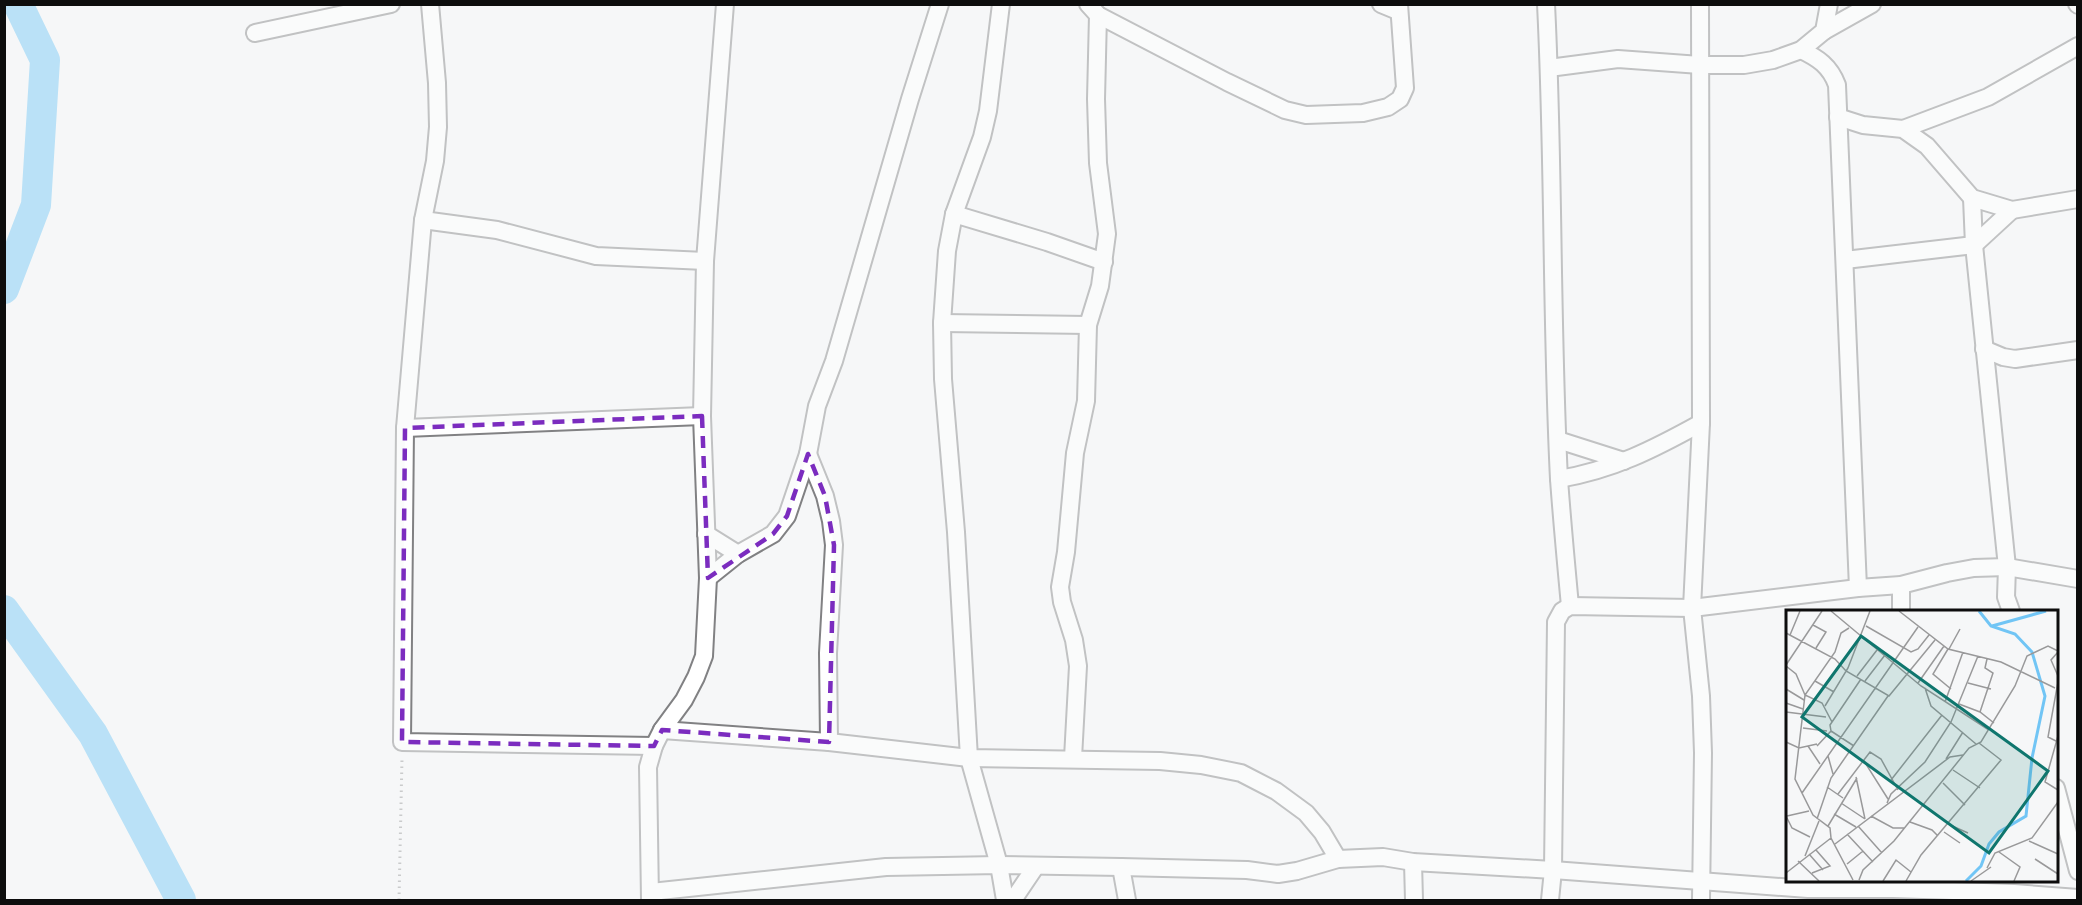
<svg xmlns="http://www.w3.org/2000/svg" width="2082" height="905" font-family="'Space Grotesk',sans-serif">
<rect width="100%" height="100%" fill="#f6f7f8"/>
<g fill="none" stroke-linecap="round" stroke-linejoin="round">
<g stroke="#71c5f5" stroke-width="30">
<path d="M4,289L36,205L45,60L18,4"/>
<path d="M4,610L93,734L181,900"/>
</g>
<defs>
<g id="street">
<path d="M430,4L437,83L438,127L435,161L423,220L405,428L402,742L654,746"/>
<path d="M1001,4L988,111L982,137L954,214L947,251L942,323L943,379L956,532L969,758L999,865L1005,900"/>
<path d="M1088,4L1098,15L1227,82L1285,110L1306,115L1363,113L1388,107L1400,99L1405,88L1399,4"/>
<path d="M1381,4L1398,11"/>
<path d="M1546,4C1554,162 1551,321 1559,479C1562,521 1566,563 1570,606"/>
<path d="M1700,4L1701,423L1692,608L1701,696L1703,753L1701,900"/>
<path d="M2077,4L2078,5"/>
<path d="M1824,31L1872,4"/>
<path d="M255,33L391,4"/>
<path d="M1801,50C1818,58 1830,66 1837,85L1858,588"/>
<path d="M1549,68L1618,59L1700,65H1744L1773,60L1801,50L1824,31L1829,4"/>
<path d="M1838,117L1863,125L1903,129L1927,146L1972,198L2012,210L2078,199"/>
<path d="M1903,129L1988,97L2078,46"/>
<path d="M1972,198L1974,245L2007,567L2006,597L2011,611"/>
<path d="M954,214L1047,242L1104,262"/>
<path d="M423,220L497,230L596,256L705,261"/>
<path d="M1845,260L1974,245L2012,210"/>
<path d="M942,323L1088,325"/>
<path d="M1984,349L2003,357L2015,359L2078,350"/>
<path d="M405,428L702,416"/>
<path d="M1558,440L1624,461"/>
<path d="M808,454L825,496L831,521L834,545L828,653L829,742"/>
<path d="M1559,479C1613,470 1654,449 1701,423"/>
<path d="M706,534L738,554"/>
<path d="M708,578L738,554L773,534L787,516L808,454L817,406L834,361L910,99L940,4"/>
<path d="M1901,611V585"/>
<path d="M662,730L829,742L969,758L1160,761L1201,765L1241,773L1276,791L1306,813L1322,832L1338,859"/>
<path d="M1073,758L1078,666L1074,640L1062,602L1060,587L1066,552L1075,453L1086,401L1088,325L1100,286L1107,234L1098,163L1096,99L1098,15"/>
<path d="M2056,788L2078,871"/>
<path d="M1413,862L1414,900"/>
<path d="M1121,867L1127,900"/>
<path d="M651,892L886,867L999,865L1121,867L1247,870L1278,874L1297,871L1338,859L1383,857L1413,862L1553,870L1808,889H1893L2014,893L2078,898"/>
<path d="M650,900L648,767L654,746L662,730L684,700L696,677L704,656L708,578L702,416L705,261L725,4"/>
<path d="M1013,900L1036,866"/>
<path d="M1550,900L1553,870L1556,622L1562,611L1570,606L1692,608L1858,588L1901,585L1947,573L1974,568L2007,567L2078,579"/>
</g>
</defs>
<use href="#street" stroke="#818183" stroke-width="20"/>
<path stroke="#969697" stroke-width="3" stroke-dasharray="1.5 4.5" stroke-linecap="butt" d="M399,900L402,758"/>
<use href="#street" stroke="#fff" stroke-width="16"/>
</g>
<path d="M0 0H2082V905H0ZM702,416L708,578L773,534L787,516L808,454L825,496L834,545L829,742L662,730L654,746L402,742L405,428Z" fill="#f6f7f8" fill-opacity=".55" fill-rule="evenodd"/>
<path fill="none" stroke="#7b2cbf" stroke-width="4.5" stroke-dasharray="12 8" stroke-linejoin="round" d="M702,416L708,578L773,534L787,516L808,454L825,496L834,545L829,742L662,730L654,746L402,742L405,428Z"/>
<g transform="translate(1786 610)">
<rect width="272" height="272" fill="#f6f7f8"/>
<path fill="none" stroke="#71c5f5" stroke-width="3" d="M206,16L260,1M180,271L195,256L203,234L213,222L240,206L246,148L259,86L246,42L229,24L205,16L193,1"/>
<path fill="none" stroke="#99999a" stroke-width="1.5" d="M45,1L135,76L203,120M113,1L162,39L215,52L269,78M27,15L40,22L30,38M80,16L125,42L132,39L143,25M63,18L55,23L49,42L19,85L9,169L27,205L44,218L45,228L67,270M0,23L49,49L60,61L103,86L149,30M4,25L14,1M162,39L147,64L165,79M163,39L174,19M272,42L265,50L272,66M0,55L36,1M0,56L10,64L19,85L36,93L46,112M71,66L91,40M29,71L48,82M79,71L99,45M132,73L158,36M182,73L205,79M139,78L145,96L190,134M0,79L18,90M159,92L177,42M0,93L17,99M173,94L194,102L208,113M39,96L62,58L84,1M0,102L40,107M194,102L207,63L199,58L201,49M17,118L41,121M45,121L44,115L75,69M45,121L68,136M272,126L259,172L272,180M270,131L262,127L272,72M0,132L13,138L31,134M22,136L34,154M31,136L45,121M42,146L47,164M160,149L177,122M78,151L102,189M167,160L194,178M70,167L79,209M105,170L156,105M157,173L179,195M41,177L57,188M16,183L132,17M52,184L84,142L95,149L112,180M55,193L79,209M101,193L105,184L139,152L165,112L192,46M48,204L70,217M0,206L6,218L24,227M1,206L23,201M85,206L107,218H118M31,209L45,168L102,86M124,212L146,220L152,226M164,215L182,223M42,216L71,168M72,216L96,243M158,222L174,233M61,224L87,252M243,231L272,244M49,234L164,147L177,145M213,242L234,257L228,271M23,244L37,260M19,246L33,211M249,249L272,264M12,251L33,271M61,254L77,241M201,258L209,243L246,228L272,192M0,263L45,228M26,263L44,256L30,240M73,270L77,260L108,231L183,138L195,132L229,76L241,46L262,36L272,41M97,271L110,250L125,262M120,271L135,245L215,150L193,133M185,271L205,257"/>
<path fill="#0f766e" fill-opacity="0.15" stroke="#0f766e" stroke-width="3" d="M75,26L262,161L203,243L16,107Z"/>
<rect width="272" height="272" fill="none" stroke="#0d0d0d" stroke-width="3"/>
</g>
<rect width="2082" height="905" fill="none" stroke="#0d0d0d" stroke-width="12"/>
</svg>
